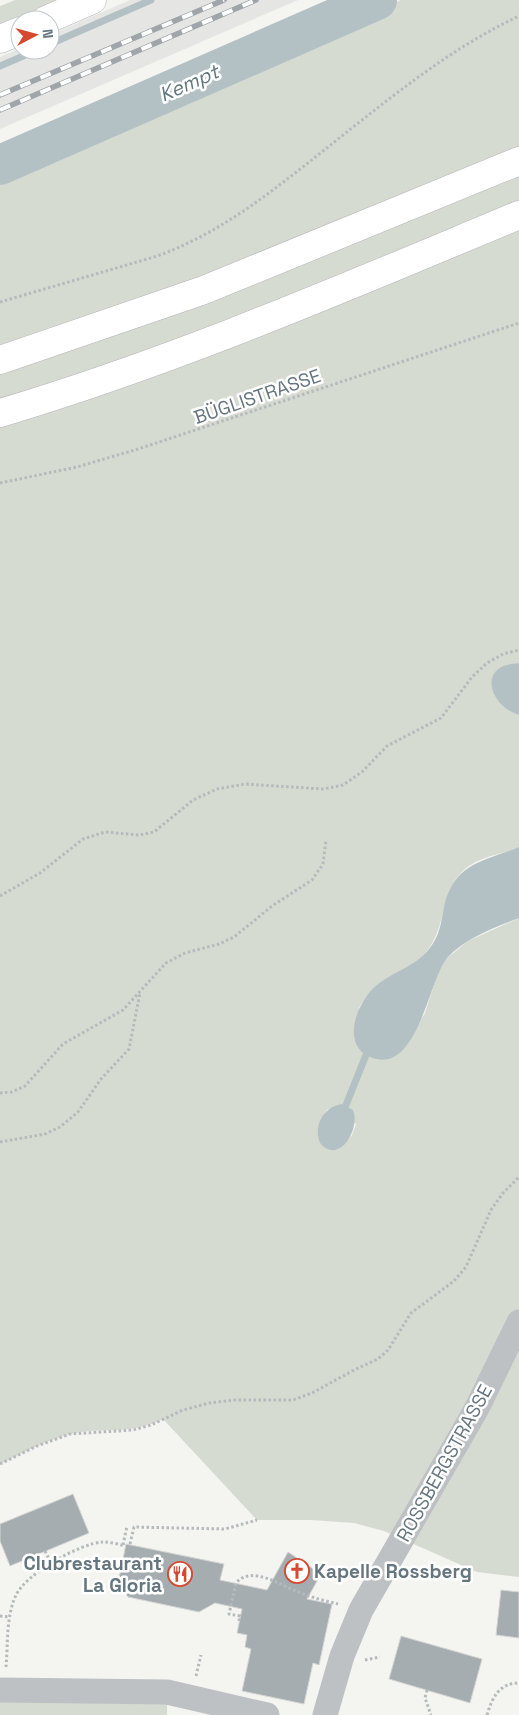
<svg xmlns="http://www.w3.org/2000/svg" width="519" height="1715" font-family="'Space Grotesk',sans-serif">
<rect width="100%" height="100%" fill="#f4f4f1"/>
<path fill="#e5e5e4" d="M130,0H298L0,129V57L20,48V50H50V35Z"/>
<g fill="#d6dbd2" fill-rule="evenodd">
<path d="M15,0H92L46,20H20L0,39V6Z"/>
<path d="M401,0H519V663C477,664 489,704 519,715V847C504,854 487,855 472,864C436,886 451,926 423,956C402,979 377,976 359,1008L390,1057L402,1050L425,1013L438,972L446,959L468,941L519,918V1577L477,1572L384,1531L354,1523L310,1520H257L163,1419C127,1436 106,1426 71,1434C46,1440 23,1453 0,1464V176L140,112ZM328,1109L356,1124L352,1135L337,1149C312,1152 316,1122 328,1109Z"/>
<path d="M0,1690L167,1692V1715H0Z"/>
</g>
<g fill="#b4c1c4">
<path d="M519,663V715C489,706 476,664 519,663Z"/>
<path d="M519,847V918C495,927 465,938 447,958C428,981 417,1080 368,1056C340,1042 359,999 377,985C394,971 415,967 429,949C440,936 441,922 444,907C454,862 484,862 519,847Z"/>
<path d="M342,1104L353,1110C361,1128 339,1166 320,1143C313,1126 323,1107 342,1104Z"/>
</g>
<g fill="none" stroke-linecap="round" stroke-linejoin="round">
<g stroke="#b4c1c4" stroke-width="7">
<path d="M50,44L151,0"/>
<path d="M0,66L37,50"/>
<path d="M346,1105L366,1055"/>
</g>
<path stroke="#b4c1c4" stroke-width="40" d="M0,165L377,0"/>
</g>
<g fill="#a5adb1" stroke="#d5d5d3">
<path d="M73,1494L89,1533L10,1566L0,1541V1524Z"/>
<path d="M126,1544L224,1564L220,1580L267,1590L288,1552L321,1574L307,1599L332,1604L319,1665L313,1663L304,1704L242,1691L251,1649L245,1647L247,1635L237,1633L242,1609L215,1603L199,1612L128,1597L118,1583Z"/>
<path d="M501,1590L519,1592V1638L496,1635Z"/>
<path d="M401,1636L482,1659L470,1703L389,1679Z"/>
</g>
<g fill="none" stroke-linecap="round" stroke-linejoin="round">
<defs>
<g id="primary">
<path d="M46,20L92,0"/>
<path d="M0,39L20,31"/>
</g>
<g id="highway">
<path d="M0,360L204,290L519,161"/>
<path d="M0,413C178,360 348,286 519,215"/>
</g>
</defs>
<use href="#primary" stroke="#b1b5b8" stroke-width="29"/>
<use href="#highway" stroke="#b2b6b8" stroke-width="29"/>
<g stroke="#b7babc" stroke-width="3" stroke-dasharray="2.5 2.5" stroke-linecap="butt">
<path d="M0,302L154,257C218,235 270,193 323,151C385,102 447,50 519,16"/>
<path d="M0,483L77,467L138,449L519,323"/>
<path d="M0,896L40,873L83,839L105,832L139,835L154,832L193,800L217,789L245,784L323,789L343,785L362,772L387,746L441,718L472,677L487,663L503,654L519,650"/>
<path d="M0,1093L12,1092L25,1086L63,1044L123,1010L166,963L185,953L219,944L234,937L272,906L312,880L323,864L326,840"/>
<path d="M0,1142L45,1134L60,1127L78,1112L101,1079L129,1049L140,993"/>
<path d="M0,1464L37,1446L70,1434L133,1430L151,1425L183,1410L209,1403L235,1400H293L312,1393L354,1370L378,1359L388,1350L411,1313L454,1281L466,1267L491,1210L503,1193L519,1177"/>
<path d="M130,1544L134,1527L225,1529L257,1520"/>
<path d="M123,1545L127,1526"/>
<path d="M45,1551L51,1563"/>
<path d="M0,1616L10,1617"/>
<path d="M239,1621L240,1616L229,1614L236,1583C252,1564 283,1587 301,1593C313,1598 326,1601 338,1604"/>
<path d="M365,1660L380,1657"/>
<path d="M6,1667C8,1644 6,1616 16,1595C26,1574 80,1543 103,1542C110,1542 118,1544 125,1546"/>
<path d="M196,1676L201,1655"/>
<path d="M427,1690L425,1698L431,1715"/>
<path d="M487,1715C492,1698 499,1683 519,1683"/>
</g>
<g stroke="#bdc1c4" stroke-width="25">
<path d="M0,1690L167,1692L267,1715"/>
<path d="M325,1715L342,1656L361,1610L477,1408L519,1322"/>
</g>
<use href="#primary" stroke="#fff" stroke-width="28"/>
<use href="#highway" stroke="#fff" stroke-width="28"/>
<defs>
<g id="rail">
<path d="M0,95L224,0"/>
<path d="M0,110L256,0"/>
</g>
</defs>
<use href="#rail" stroke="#9fa5a9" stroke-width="5.5"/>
<use href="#rail" stroke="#fff" stroke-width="4" stroke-dasharray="11" stroke-linecap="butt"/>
</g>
<defs>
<symbol id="church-ring" viewBox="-11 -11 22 22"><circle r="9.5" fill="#fff" stroke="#d54930" stroke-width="1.5"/><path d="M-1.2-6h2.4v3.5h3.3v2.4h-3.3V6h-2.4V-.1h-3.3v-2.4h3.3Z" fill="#d54930"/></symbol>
<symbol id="restaurant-ring" viewBox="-11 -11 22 22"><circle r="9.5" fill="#fff" stroke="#d54930" stroke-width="1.5"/><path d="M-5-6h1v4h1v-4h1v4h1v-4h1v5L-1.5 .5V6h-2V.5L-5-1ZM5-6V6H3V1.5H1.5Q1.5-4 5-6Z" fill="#d54930"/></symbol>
</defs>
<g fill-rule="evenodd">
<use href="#church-ring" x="283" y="1557" width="28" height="28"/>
<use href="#restaurant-ring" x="166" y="1560" width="28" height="28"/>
</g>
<g text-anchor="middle" stroke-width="5" stroke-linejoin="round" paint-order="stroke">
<g font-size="19" fill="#65767f" stroke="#fff">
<text transform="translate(257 396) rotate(-19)" y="7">BÜGLISTRASSE</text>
<text transform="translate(444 1463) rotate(-61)" y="7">ROSSBERGSTRASSE</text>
</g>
<g font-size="19" font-weight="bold" fill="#65767f" stroke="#fff" text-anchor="end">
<text x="162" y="1570">Clubrestaurant<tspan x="162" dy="22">La Gloria</tspan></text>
<text x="314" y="1578" text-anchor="start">Kapelle Rossberg</text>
</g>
<g font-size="20" font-style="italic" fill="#61777d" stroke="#fff">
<text transform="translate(189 83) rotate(-24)" y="7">Kempt</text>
</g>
</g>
<g transform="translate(35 35) rotate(84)"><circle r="24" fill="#ffffff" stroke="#c1c8cc"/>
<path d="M0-4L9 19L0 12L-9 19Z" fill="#d54930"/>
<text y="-8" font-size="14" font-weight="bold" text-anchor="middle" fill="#65767f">N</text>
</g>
</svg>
